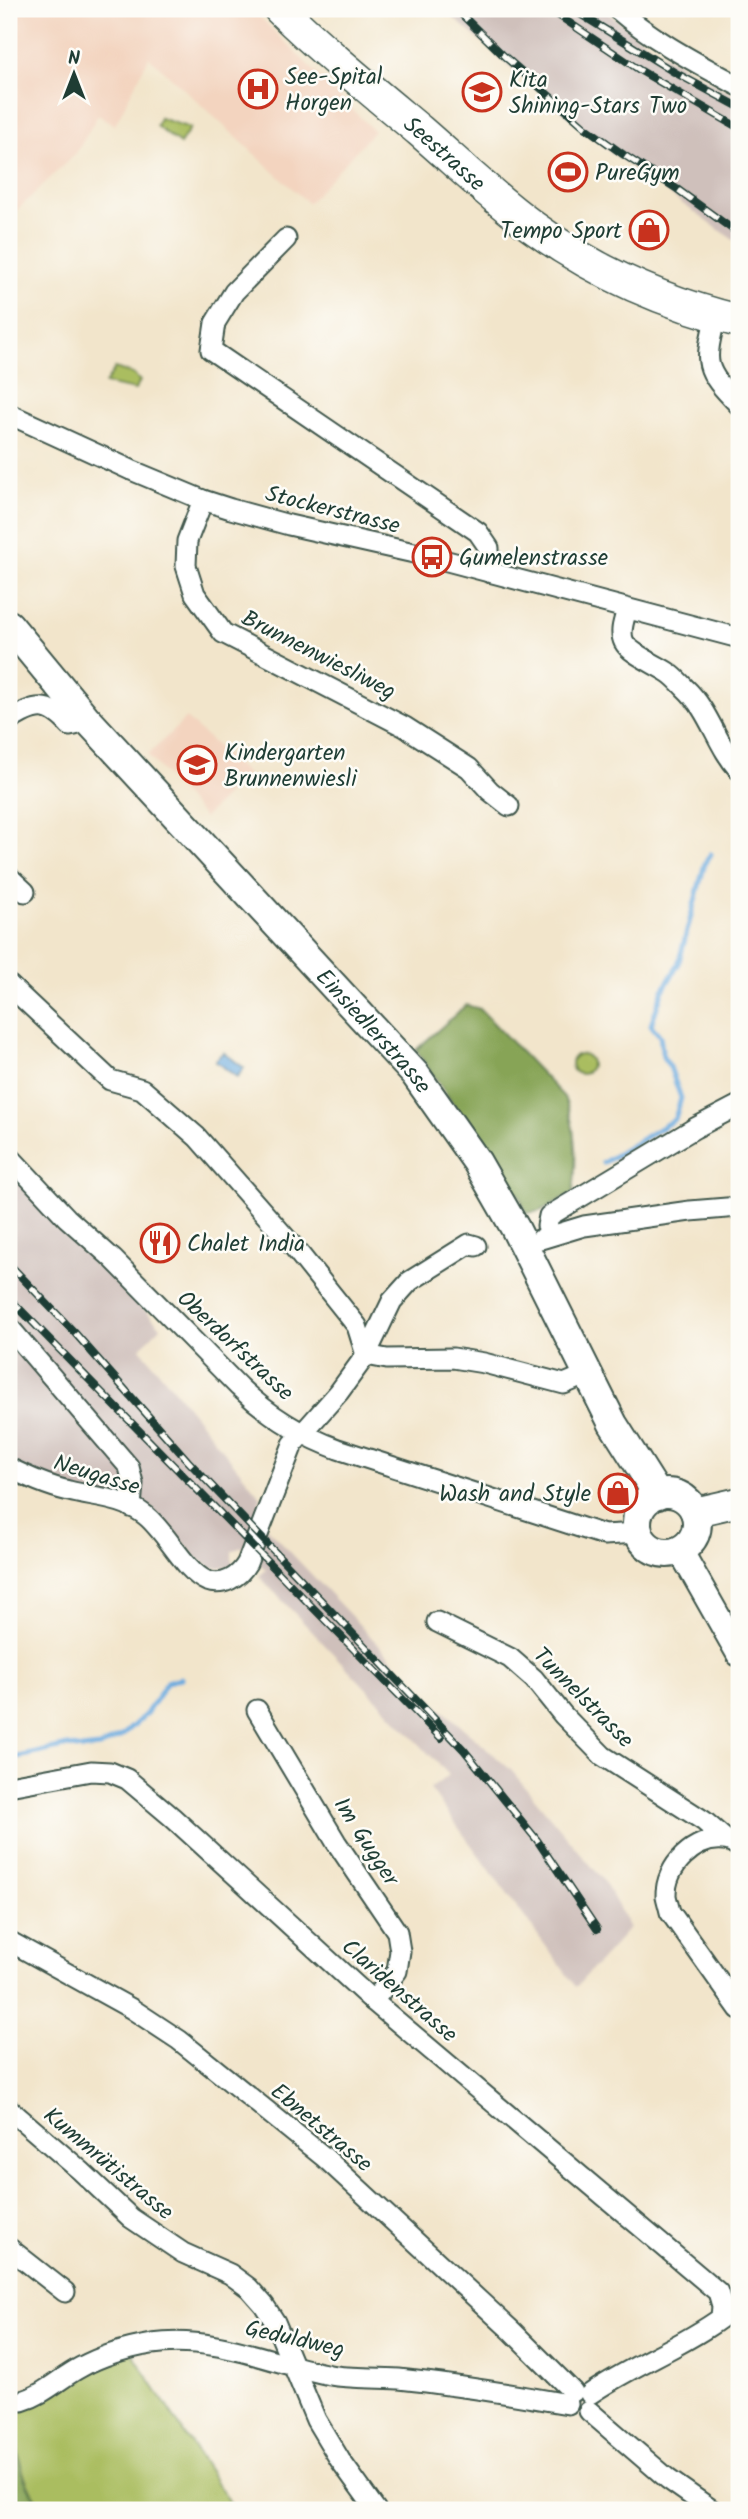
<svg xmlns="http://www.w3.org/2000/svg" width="748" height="2519" font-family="Kalam,sans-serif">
<rect width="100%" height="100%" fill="#fdfcf7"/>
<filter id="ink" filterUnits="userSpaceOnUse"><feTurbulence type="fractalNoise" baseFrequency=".0143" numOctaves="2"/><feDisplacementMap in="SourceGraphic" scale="14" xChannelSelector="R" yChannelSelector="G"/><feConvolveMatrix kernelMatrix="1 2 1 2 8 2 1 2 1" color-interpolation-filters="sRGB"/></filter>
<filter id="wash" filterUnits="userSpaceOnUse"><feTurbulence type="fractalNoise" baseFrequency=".00686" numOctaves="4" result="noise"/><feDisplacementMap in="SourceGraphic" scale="28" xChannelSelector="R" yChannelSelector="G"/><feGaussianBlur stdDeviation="1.57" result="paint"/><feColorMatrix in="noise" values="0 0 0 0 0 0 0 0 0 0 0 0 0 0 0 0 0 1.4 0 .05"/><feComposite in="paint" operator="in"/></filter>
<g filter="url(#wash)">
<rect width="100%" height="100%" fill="#f2e5cb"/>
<g fill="#f3d4bf">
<path d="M9,9H252L374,131L308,203L149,57L115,125L98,115L77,152L9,218Z"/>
<path d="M186,718L247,774L204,818L148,755Z"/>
</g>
<g fill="#cfc0bb">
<path d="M443,9H603L660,53L739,98V244L610,152Z"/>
<path d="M9,1161L109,1264L106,1269L161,1327L140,1348L261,1497L255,1515L430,1699L511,1770L604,1881L630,1928L576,1987L430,1789L449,1775L259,1576L266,1570L242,1547L232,1551V1566L212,1568L197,1558L152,1509L103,1504L41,1493L9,1476Z"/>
</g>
<g fill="#aabd61" stroke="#647d4a" stroke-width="2">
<path d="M160,118L190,128L180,144L156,126Z"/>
<path d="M115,368L133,374L140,381L135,390L105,384Z"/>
<circle cx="581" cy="1064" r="10"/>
<path d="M129,2348L234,2510H41C18,2465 12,2451 22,2401Z"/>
</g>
<g fill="#87a457" stroke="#537046" stroke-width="2">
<path d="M466,1005L480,1009L564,1097C577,1129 577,1160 573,1193L540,1211L526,1213L519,1195L510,1187L416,1050Z"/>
<path d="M9,2415C17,2434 17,2454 23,2475C27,2487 35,2499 41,2510H9Z"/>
</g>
<path fill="#6baade" stroke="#457489" stroke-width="2" d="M223,1052L244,1068L237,1077L215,1061Z"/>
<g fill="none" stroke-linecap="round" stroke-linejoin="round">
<g stroke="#6baade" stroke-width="5">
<path d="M603,1163L675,1119L681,1098L670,1067L663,1057L660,1036L651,1025L662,992L678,965L705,863L711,854"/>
<path d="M9,1759L68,1746L82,1749L99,1747L122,1736L146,1714L167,1682L181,1678"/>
</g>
</g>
</g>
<g filter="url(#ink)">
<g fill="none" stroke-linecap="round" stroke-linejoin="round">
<defs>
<g id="minor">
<path d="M617,9C654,41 697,63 739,86"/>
<path d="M286,239L234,292L215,323L211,350L478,532L489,548V572"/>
<path d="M716,315C704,365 703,368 739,405"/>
<path d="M9,414L131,470L203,500L231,509L289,525L432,557L739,638"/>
<path d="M203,500L187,541L186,566L195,594L223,633L405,727L469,768L490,791L509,806"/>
<path d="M627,610C624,620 619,632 624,642C630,654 658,665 669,673C675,677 680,683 685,688C710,711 717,746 739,770"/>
<path d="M9,721C35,704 48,701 70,726L75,725L85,717"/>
<path d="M9,877L25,892"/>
<path d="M9,985L110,1080L142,1089L197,1137L293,1246L357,1326L366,1355L387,1359L453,1358L484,1363L564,1384L588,1374"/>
<path d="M9,1156L67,1218L113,1259L239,1387C268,1415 300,1435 338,1449L604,1535L638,1533"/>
<path d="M551,1235L547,1226L549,1216L695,1128L739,1105"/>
<path d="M541,1239L584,1226L690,1211L739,1207"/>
<path d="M9,1327L129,1467L133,1483L131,1507"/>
<path d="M9,1468C28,1477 47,1486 69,1491C95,1498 122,1497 145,1515C166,1531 185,1572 207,1581C223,1587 239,1577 247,1563L293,1444L339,1392L366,1355L392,1301L410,1281L469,1244L476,1246"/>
<path d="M437,1622L510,1658L534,1679L563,1715L603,1756L704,1821L726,1840"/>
<path d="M257,1710L336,1842L397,1932L400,1951L397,1971L373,2001"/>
<path d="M9,1786L91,1771L110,1772L127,1779L172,1817L373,2001L718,2292L722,2306L721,2318C680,2348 632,2365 590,2394"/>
<path d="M739,1847C735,1844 729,1840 724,1840C695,1837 665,1866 666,1896C667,1901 669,1907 670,1912L739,2009"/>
<path d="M9,1941L132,2009L179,2040L324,2157L512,2331L573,2392"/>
<path d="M9,2109L81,2171L131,2218L183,2253L230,2274L249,2288L264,2305L275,2322L316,2420L340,2460L376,2510"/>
<path d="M9,2248L65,2292"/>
<path d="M22,2401C45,2394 60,2378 81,2367C103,2355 128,2348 152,2344C215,2335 270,2363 330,2375C352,2379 376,2377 399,2379C456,2385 512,2394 568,2404"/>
<path d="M589,2411L668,2479L712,2510"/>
</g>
<path id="tertiary" d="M680,1550L739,1654"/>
<g id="secondary">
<path id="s1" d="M9,625L85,717L415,1074L477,1162L515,1228L613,1424L658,1495"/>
<circle cx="667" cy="1523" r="30"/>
<path d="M695,1512L739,1502"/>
</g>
<g id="primary">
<path id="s2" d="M280,9C324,52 372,91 420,131C457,163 493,198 533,227C595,272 665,303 739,321"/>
</g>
</defs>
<use href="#minor" stroke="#3f564b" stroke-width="23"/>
<use href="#tertiary" stroke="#3f564b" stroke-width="28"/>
<use href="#secondary" stroke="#3f564b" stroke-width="32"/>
<use href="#primary" stroke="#3f564b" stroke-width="35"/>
<use href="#minor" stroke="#fff" stroke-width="19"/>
<use href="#tertiary" stroke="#fff" stroke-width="24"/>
<use href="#secondary" stroke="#fff" stroke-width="28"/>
<use href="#primary" stroke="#fff" stroke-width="32"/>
<defs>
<g id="rail">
<path d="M456,9L504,56L585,127L624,155L677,189L739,234"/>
<path d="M549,9L641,71L739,128"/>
<path d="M572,9L674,72L739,107"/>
<path d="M9,1264L74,1332L188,1461L464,1750L537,1840L597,1929"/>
<path d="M9,1298L441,1738"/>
</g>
</defs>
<use href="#rail" stroke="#1f3d34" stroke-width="8"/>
<use href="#rail" stroke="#fdfcf7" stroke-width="5" stroke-dasharray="16" stroke-linecap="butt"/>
</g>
</g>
<defs>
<symbol id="hospital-ring" viewBox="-11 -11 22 22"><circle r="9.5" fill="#fdfcf7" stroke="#c8321e" stroke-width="1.5"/><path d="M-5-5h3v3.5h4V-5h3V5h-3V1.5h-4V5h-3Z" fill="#c8321e"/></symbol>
<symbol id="school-ring" viewBox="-11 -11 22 22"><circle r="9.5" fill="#fdfcf7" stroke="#c8321e" stroke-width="1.5"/><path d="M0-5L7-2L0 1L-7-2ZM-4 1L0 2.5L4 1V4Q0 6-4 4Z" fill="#c8321e"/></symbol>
<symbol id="stadium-ring" viewBox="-11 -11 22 22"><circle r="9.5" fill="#fdfcf7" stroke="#c8321e" stroke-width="1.5"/><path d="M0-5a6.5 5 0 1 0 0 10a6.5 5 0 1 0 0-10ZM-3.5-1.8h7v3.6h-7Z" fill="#c8321e"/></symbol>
<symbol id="shop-ring" viewBox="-11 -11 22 22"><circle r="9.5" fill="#fdfcf7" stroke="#c8321e" stroke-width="1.5"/><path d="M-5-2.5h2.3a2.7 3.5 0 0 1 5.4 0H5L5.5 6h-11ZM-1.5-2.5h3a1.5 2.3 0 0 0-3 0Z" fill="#c8321e"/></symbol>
<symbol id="bus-ring" viewBox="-11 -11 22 22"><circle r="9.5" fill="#fdfcf7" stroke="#c8321e" stroke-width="1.5"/><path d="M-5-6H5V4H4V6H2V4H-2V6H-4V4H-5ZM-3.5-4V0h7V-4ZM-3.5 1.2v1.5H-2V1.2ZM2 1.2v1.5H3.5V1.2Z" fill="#c8321e"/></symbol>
<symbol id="restaurant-ring" viewBox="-11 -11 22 22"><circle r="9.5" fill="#fdfcf7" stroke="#c8321e" stroke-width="1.5"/><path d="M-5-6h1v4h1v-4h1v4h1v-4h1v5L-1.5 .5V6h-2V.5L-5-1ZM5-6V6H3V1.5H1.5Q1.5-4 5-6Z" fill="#c8321e"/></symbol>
</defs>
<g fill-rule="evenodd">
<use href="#hospital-ring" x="236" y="67" width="44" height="44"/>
<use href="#school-ring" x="460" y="70" width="44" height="44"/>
<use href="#stadium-ring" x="546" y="150" width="44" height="44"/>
<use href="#shop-ring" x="627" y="208" width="44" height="44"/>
<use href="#bus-ring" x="410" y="535" width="44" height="44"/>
<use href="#school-ring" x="175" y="743" width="44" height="44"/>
<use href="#restaurant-ring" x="138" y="1221" width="44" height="44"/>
<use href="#shop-ring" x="596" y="1471" width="44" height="44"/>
</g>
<g text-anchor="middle" stroke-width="5" stroke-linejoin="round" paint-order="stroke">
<g font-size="23" fill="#1f3d34" stroke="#fdfcf7" text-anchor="start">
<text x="285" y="84">See-Spital<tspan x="285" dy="26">Horgen</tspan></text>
<text x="509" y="87">Kita<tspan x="509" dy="26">Shining-Stars Two</tspan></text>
<text x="595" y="180">PureGym</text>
<text x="622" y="238" text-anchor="end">Tempo Sport</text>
<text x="459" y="565">Gumelenstrasse</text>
<text x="224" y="760">Kindergarten<tspan x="224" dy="26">Brunnenwiesli</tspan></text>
<text x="187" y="1251">Chalet India</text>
<text x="591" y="1501" text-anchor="end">Wash and Style</text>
</g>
<g font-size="23" fill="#1f3d34" stroke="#fdfcf7">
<text dy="8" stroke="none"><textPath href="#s2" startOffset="219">Seestrasse</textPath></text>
<text transform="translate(333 509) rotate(14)" y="8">Stockerstrasse</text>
<text transform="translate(319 654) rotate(27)" y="8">Brunnenwiesliweg</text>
<text dy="8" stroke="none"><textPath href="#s1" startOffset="546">Einsiedlerstrasse</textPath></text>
<text transform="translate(236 1345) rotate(43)" y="8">Oberdorfstrasse</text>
<text transform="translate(97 1474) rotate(17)" y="8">Neugasse</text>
<text transform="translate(584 1697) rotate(45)" y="8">Tunnelstrasse</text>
<text transform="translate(367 1841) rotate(57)" y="8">Im Gugger</text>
<text transform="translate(400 1990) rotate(41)" y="8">Claridenstrasse</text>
<text transform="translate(322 2127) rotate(40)" y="8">Ebnetstrasse</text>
<text transform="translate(109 2163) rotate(40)" y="8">Kummrütistrasse</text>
<text transform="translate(295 2338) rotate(13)" y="8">Geduldweg</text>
</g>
</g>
<rect width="748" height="2519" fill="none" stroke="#fdfcf7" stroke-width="35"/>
<g transform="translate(74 74)" stroke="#fdfcf7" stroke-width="5" paint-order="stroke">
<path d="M0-5L12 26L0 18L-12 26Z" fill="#1f3d34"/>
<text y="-10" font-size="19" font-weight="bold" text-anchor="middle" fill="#1f3d34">N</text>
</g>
</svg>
